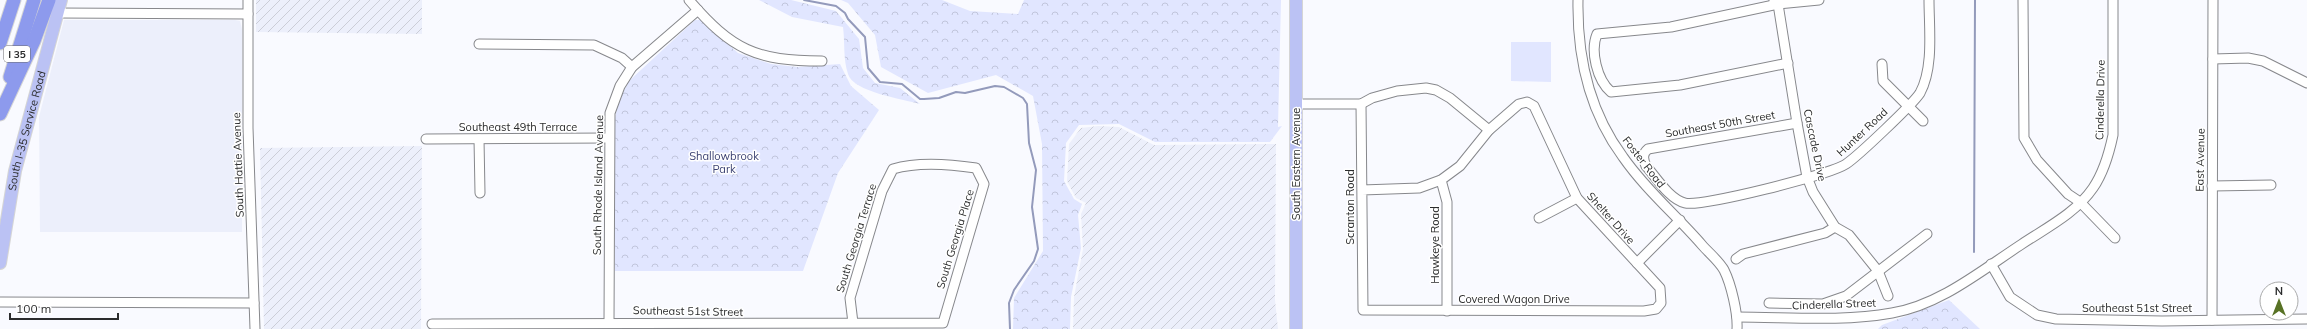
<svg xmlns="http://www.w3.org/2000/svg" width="2307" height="329" font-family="Mulish,sans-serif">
<defs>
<pattern id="industrial-furrows" width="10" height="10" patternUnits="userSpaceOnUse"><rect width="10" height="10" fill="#eceffb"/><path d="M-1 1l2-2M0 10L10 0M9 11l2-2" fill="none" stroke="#cbcdd7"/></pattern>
<pattern id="forest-crowns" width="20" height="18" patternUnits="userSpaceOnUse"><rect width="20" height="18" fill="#e1e6ff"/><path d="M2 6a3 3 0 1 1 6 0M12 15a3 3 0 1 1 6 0" fill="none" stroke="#c1c5db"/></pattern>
</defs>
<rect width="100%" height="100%" fill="#f9faff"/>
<path fill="#eceffb" d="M64,20H235L240,21L242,29V232H40L39,117Z"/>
<g fill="url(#industrial-furrows)">
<path d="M256,0H422V34L256,32Z"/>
<path d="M1098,126L1119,127L1154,145L1276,144L1275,300L1278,329H1073L1074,297L1083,249L1081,214L1086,203L1076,198L1067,181L1069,144L1081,128Z"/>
<path d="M422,146L421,329H264L260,148Z"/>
</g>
<path fill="#e1e6ff" d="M1511,42H1551V82L1511,81Z"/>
<g fill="url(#forest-crowns)">
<path d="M759,0H791L836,11L859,39L863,68L875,83L900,88L920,104C903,99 853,92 848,74C843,59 845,42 843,27L792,17Z"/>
<path d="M841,0H942L970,11L1018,14L1024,0H1281L1278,127L1282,126L1270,142H1155L1119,124L1079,125L1066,143L1064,181L1074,199L1082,204L1078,215L1081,248L1071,297L1070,329H1013L1014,298L1043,251L1042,144L1033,96L996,75L928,93L881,67L875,35L848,3Z"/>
<path d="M695,20H701L738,53L771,64L797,67L840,64L851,86L879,110L838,173L803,271H615L614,124L618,102L629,81Z"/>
<path d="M1949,300L1980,329H1878L1882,325Z"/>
</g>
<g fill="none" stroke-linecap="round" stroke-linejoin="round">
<g stroke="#939abb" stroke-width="2">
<path d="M804,0L836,6L845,13L848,19L865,37L868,68L880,82L902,84L920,99H924L939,98L956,92L965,93L995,86L1004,87L1023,98L1027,104L1029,143L1036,170L1032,207L1038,249L1034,261L1014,290L1009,303L1010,329"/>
<path d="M1974,252L1975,0"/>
</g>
<defs>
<g id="minor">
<path d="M248,0V128L255,329"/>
<path d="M689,0C732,50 756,61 822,61"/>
<path d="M1578,0C1577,56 1589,111 1623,157C1646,190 1676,215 1702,245C1709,253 1719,261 1724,270C1731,284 1738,313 1737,329"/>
<path d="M2023,0L2024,138L2037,160L2068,194L2080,202L2115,238"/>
<path d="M1774,1L1778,4L1797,123L1807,177L1813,192L1835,227L1849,235L1878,271L1888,296"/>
<path d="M57,13L248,14"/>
<path d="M479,44L594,45L622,58L632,67"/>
<path d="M2213,59L2248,58L2263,61L2307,83"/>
<path d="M1788,63L1680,85L1611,92C1597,80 1590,51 1597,34L1671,27L1778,4L1819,0"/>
<path d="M1882,64L1883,81L1923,121"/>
<path d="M1296,104H1361L1372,98L1397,91L1426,88L1436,90L1450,98L1489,130"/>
<path d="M1361,104L1363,310L1644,311L1656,309L1661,303L1660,288L1577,198L1534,106L1527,102L1519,104L1489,130L1460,166L1441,180L1419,188L1362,190"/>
<path d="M1797,123L1648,149C1642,154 1643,159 1646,166C1656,177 1669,199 1685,203C1702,207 1829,175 1846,164C1858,156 1913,104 1920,93C1934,67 1929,28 1929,0"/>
<path d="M426,139L609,138"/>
<path d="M479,139L480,193"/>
<path d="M1441,180L1447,202V311"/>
<path d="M2212,186L2271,185"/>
<path d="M1539,218L1577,198"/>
<path d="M1736,259L1743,254L1825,233L1835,227"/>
<path d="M1637,263L1680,220"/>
<path d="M1991,264L2010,297L2037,315L2056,319L2162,321L2307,319"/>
<path d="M0,302L254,303"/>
<path d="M1769,303L1823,304L1846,296L1927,234"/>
<path d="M1737,317C1788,317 1842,322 1892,313C1940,305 1982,270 2022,244C2046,228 2076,213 2093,188C2104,172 2109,154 2113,135V0"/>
<path d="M2212,320L2213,0"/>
<path d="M609,322L610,113L620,86L632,67L698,10"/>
<path d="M432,324L943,323L984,184L976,168C950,164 919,161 893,169L882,191L850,298L853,323"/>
</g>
<g id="major">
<path d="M1296,0V329"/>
<path id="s1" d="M0,263L15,171L61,0"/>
</g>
<g id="highway">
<path d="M0,43L14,0"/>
<path d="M10,77L34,0"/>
<path d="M0,114L34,41L49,0"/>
</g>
</defs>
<use href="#minor" stroke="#87888c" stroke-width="11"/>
<use href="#major" stroke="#d5d5d5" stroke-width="14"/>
<use href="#highway" stroke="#d5d5d5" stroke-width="15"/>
<use href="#minor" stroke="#fff" stroke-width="9"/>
<use href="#major" stroke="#bbc2f4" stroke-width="12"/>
<use href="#highway" stroke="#8d9aed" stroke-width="13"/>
</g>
<g text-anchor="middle" stroke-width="3" stroke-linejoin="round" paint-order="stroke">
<rect fill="#fff" stroke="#6b6b6c" stroke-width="1" x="4" y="46" width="26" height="16" rx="3"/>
<g font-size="10" font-weight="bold" fill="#2b2c2d">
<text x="17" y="58">I 35</text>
</g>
<g font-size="11" fill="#2b2c2d" stroke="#fff">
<text transform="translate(2100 100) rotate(-89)" y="4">Cinderella Drive</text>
<text transform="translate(1720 124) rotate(-10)" y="4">Southeast 50th Street</text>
<text x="518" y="131">Southeast 49th Terrace</text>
<text dy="4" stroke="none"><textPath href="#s1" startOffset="135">South I-35 Service Road</textPath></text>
<text transform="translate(1862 132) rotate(-43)" y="4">Hunter Road</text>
<text transform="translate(1815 145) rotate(78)" y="4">Cascade Drive</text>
<text transform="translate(2200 160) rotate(-89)" y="4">East Avenue</text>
<text transform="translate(1644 162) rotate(52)" y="4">Foster Road</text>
<text transform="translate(1296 164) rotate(-90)" y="4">South Eastern Avenue</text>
<text transform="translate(238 165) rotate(-92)" y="4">South Hattie Avenue</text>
<text transform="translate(598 185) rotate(-89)" y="4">South Rhode Island Avenue</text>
<text transform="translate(1350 207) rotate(-90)" y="4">Scranton Road</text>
<text transform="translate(1611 218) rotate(48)" y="4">Shelter Drive</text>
<text transform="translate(856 238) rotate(-73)" y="4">South Georgia Terrace</text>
<text transform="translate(955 239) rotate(-73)" y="4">South Georgia Place</text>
<text transform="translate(1435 245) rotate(-90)" y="4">Hawkeye Road</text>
<text x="1514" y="303">Covered Wagon Drive</text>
<text transform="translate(1834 304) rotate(-2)" y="4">Cinderella Street</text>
<text x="2137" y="312">Southeast 51st Street</text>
<text transform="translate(688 311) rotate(1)" y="4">Southeast 51st Street</text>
</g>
<g font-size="11" fill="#3c4272" stroke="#fff">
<text x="724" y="160">Shallowbrook<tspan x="724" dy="13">Park</tspan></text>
</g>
</g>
<g transform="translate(2279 301)"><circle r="19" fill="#ffffff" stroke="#aaabab"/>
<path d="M0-3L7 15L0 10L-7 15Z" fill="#587225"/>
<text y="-6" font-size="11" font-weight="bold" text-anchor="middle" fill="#2b2c2d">N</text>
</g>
<path d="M10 313v6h108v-6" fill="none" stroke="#2b2c2d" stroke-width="2"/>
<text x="16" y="313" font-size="12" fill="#2b2c2d" stroke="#ffffff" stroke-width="3" paint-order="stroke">100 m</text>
</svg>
